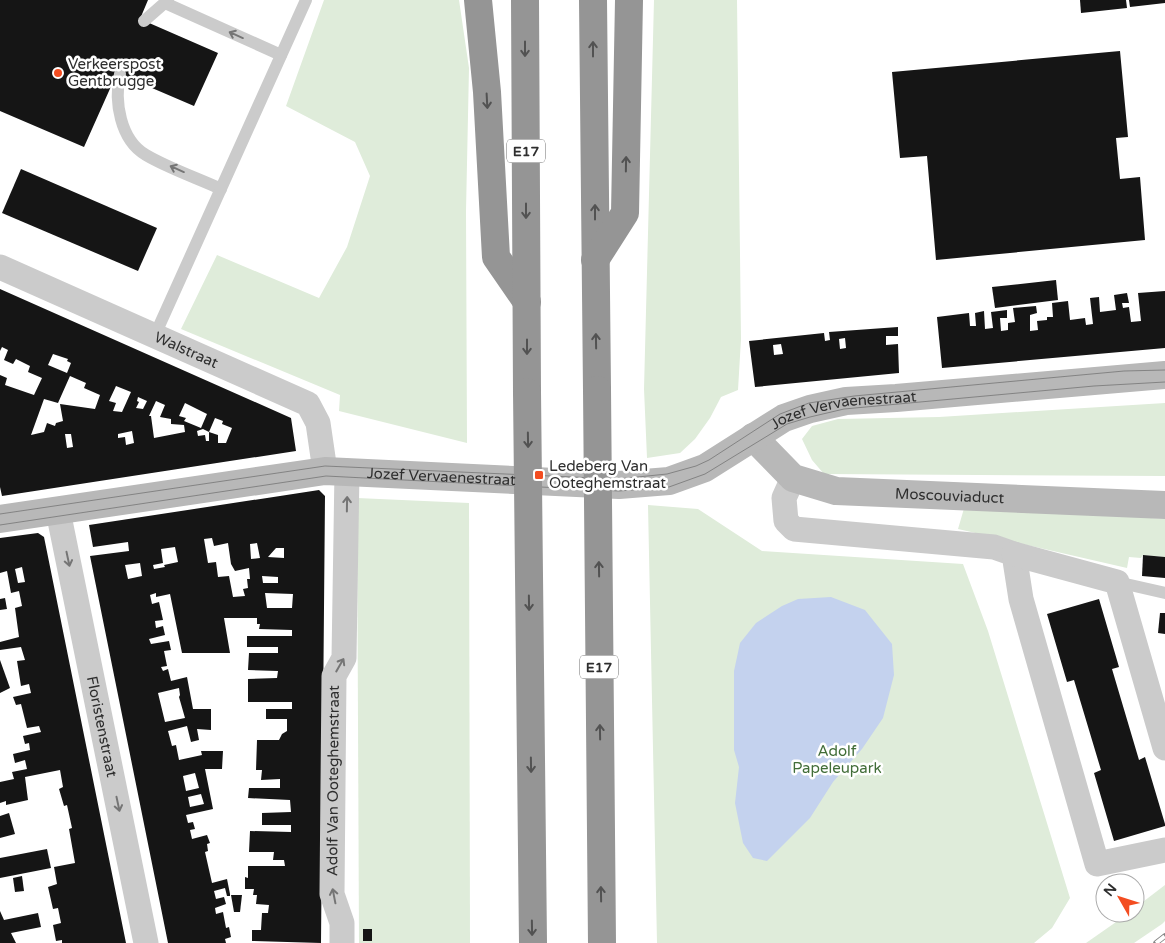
<svg xmlns="http://www.w3.org/2000/svg" width="1165" height="943" font-family="'Varela Round',sans-serif">
<rect width="100%" height="100%" fill="#fff"/>
<g fill="#dfecda">
<path d="M324,0H459L469,68L466,211L467,443L339,411L340,395L181,329L217,255L319,298L347,247L370,176L355,142L286,106Z"/>
<path d="M654,0H737L741,339L738,390L721,397L710,418L695,439L680,453L647,458L644,389Z"/>
<path d="M1165,403V476L824,474L812,460L802,439L812,426L838,419L939,417Z"/>
<path d="M357,498L469,503L470,943H359Z"/>
<path d="M648,505L698,509L762,551L963,564L988,631L1070,898L1052,928L1034,943H657Z"/>
<path d="M965,505L1165,519V557L1143,555L1141,558L1129,557L1127,568L958,529Z"/>
<path d="M1165,885V921L1162,924L1134,943H1086L1129,913H1135V908Z"/>
</g>
<path fill="#c4d2ee" d="M831,597L865,610L892,644L894,675L883,718L862,749L833,782L810,818L767,861L753,858L743,843L735,803L739,767L734,750V671L740,643L756,623L782,606L798,599Z"/>
<g fill="#151515" fill-rule="evenodd">
<path d="M0,0H148L140,19L218,53L194,106L117,73L84,147L0,111Z"/>
<path d="M1080,0H1126L1127,8L1081,13Z"/>
<path d="M1129,0H1165V3L1130,7Z"/>
<path d="M1120,51L1128,137L1116,138L1120,179L1140,177L1145,240L936,260L927,156L900,158L892,72Z"/>
<path d="M21,169L157,228L138,271L2,213Z"/>
<path d="M1056,280L1058,300L995,308L992,287Z"/>
<path d="M0,289L291,418L296,451L2,496L0,487V375L7,378L5,385L34,395L42,378L28,372L30,366L16,359L13,364L4,360L8,350L2,347L0,351ZM53,354L68,359L67,361L71,363L67,373L48,365ZM70,376L86,383L84,388L100,395L95,409L60,404L63,421L56,423L55,426L47,423L44,432L31,435L44,399L58,403ZM116,386L131,392L122,412L113,411L116,403L109,401ZM138,397L147,401L143,409L136,408L139,402L137,401ZM156,401L165,405L160,417L171,419V424L184,425L185,432L154,438L151,416H149ZM185,403L207,414L201,428L184,421L186,418L179,416ZM215,418L223,421L222,424L232,428L226,443H218V435L209,432V441H206L205,435L198,436L197,431L203,429L209,432ZM132,431L134,443L126,445L125,437L118,438V434ZM65,434H71L73,447L67,448Z"/>
<path d="M1165,291V348L942,368L937,317L969,313L970,326H976L975,313L984,311L985,329L993,328L991,312L1007,310V318H1000L1001,331L1008,330V323L1015,322L1013,308L1036,306L1037,313L1030,315V331L1038,330L1037,321L1047,320V317H1053L1052,303L1068,301L1070,320L1085,318L1086,325L1093,324L1090,298L1099,297L1100,312L1116,310L1114,295L1127,293L1129,303H1122L1123,308L1129,307L1131,322L1141,321L1138,293Z"/>
<path d="M898,327V336H886V345L898,344L899,373L755,387L749,341L824,333L825,341L830,340L829,332ZM845,338L846,348L840,349L839,339ZM781,344L783,354L774,355L773,345Z"/>
<path d="M319,490L325,496L321,943L252,941V930H261L262,913H268L269,905L256,904L257,895H253L254,889H245V877L248,878V866H285L284,860H273L274,852H249L250,831L291,832V825H262V813L291,812L290,800L248,798L249,788H280V779L261,780L262,770H256L257,740H279L282,734L287,731V719H266V709H292V702H248V679L277,678L278,671L248,670L249,653H278V647H247V636H292V630L259,629L260,624H257V618H224L230,653H182L170,594L156,597V593L150,595L152,604L159,602L163,620L155,621L156,628L163,626L165,635L149,639L151,644L169,641L171,650L164,651L167,666L161,667L163,671L168,669L171,681L187,677L193,709H211V730L197,729L199,740L191,742L187,726L168,731L172,746L176,745L179,760L202,755L201,751H223L222,769H205L213,809L186,815L188,823L193,822L195,829L190,830L192,839L207,835L210,843L207,844L208,851L205,852L212,883L227,879L230,894V896H227L225,888L214,891L216,899L224,897L226,904L215,908L216,914L223,912L226,928L229,927L231,937L225,939L226,943H168L90,556L129,551L128,542L93,547L89,525ZM212,538L214,546L228,543L231,564L235,571L249,568L250,579H247L248,588L243,589L245,596L233,597L229,576L218,577L216,562L208,563L204,539ZM257,543L260,558L251,559L250,544ZM175,547L178,562L164,565L165,567L154,569L153,565L163,563L161,549ZM276,548H284V558L268,557ZM140,563L142,576L128,579L125,565ZM262,576L278,577V583H263ZM265,593L293,594L292,608H267ZM179,688L180,695L179,697L185,718L165,722L158,693ZM195,773L199,788L186,791L183,776ZM201,794L204,804L190,807L188,797Z"/>
<path d="M38,533L44,537L126,943H62V940L56,941L53,925L61,923L58,908L53,909L48,887L57,884L54,867L75,863L69,829L72,828L67,805L64,806L59,789L63,787L60,770L25,777L28,800L6,805V801L0,803V782L14,779L12,772L27,769L25,760L15,763L13,754L30,750L29,743L25,744L23,736L41,732L39,726L27,728L21,704L16,705L13,697L31,693L29,684L21,686L17,661L25,660L21,647L0,650V642L19,637L15,608L22,606L19,591L11,593L7,571L0,573V538ZM22,567L25,582L18,583L15,569Z"/>
<path d="M1143,555L1165,557V578L1142,576Z"/>
<path d="M5,598L7,609L0,610V599Z"/>
<path d="M1099,599L1119,667L1112,669L1139,760L1145,757L1165,824V826L1114,841L1094,773L1101,770L1074,680L1067,682L1047,614Z"/>
<path d="M1160,613H1165V634L1158,633Z"/>
<path d="M0,660L10,688L0,693Z"/>
<path d="M9,813L15,834L0,838V816Z"/>
<path d="M47,849L51,868L0,878V858Z"/>
<path d="M22,876L24,891L15,892L13,878Z"/>
<path d="M231,895H242L240,912H234Z"/>
<path d="M0,911L4,920L38,913L41,927L11,933L16,943H0Z"/>
<rect x="363" y="929" width="9" height="12"/>
</g>
<g fill="none" stroke-linecap="round" stroke-linejoin="round">
<g stroke="#cbcbcb" stroke-width="12">
<path d="M165,3L281,55"/>
<path d="M144,21L168,0"/>
<path d="M120,74C114,101 120,140 146,155C168,168 197,178 221,189"/>
<path d="M155,335L306,0"/>
<path d="M1117,582L1165,593"/>
</g>
<g stroke="#cbcbcb" stroke-width="25">
<path id="s1" d="M0,267L308,404L318,423L325,471"/>
<path d="M793,478L784,498L786,521L794,529L994,547L1014,554L1021,599L1097,864L1165,850"/>
<path id="s2" d="M58,511L146,943"/>
<path d="M1014,554L1117,582L1165,748"/>
<path id="s3" d="M342,943V923L332,894L334,676L344,658L347,471"/>
</g>
<g stroke="#b8b8b8" stroke-width="28">
<path id="s4" d="M753,437L793,478L836,491L1165,505"/>
<path id="s5" d="M0,519L325,471L619,485L669,481L705,468L784,418L810,409L846,401L896,398L1165,375"/>
</g>
<g stroke="#959595" stroke-width="28">
<path d="M478,0L487,92L496,257L527,302"/>
<path d="M525,0L527,392"/>
<path d="M593,0L597,390"/>
<path d="M595,260L625,213L629,0"/>
</g>
<g stroke="#838383" stroke-width="1">
<path d="M0,514L325,466L618,479L667,474L696,466L709,460L780,414L809,403L854,396L1124,371L1165,370"/>
<path d="M0,525L326,476L619,491L669,487L705,474L787,424L810,417L844,409L1094,386L1165,382"/>
</g>
<defs>
<path id="rail" d="M1156,943L1165,936"/>
</defs>
<use href="#rail" stroke="#838383" stroke-width="5.5"/>
<use href="#rail" stroke="#fff" stroke-width="4" stroke-dasharray="11" stroke-linecap="butt"/>
<g stroke="#959595" stroke-width="28">
<path d="M597,390L602,943"/>
<path d="M527,392L533,943"/>
</g>
</g>
<defs><path id="oneway-shaft" d="M-6 0H5M1.5-3L5.5 0L1.5 3" fill="none" stroke-width="1.6" stroke-linecap="round" stroke-linejoin="round" transform="scale(1.25)"/></defs>
<g stroke="#757575">
<use href="#oneway-shaft" transform="translate(236 35) rotate(-156)"/>
<use href="#oneway-shaft" transform="translate(177 169) rotate(-156)"/>
<use href="#oneway-shaft" transform="translate(347 504) rotate(-89)"/>
<use href="#oneway-shaft" transform="translate(68 559) rotate(78)"/>
<use href="#oneway-shaft" transform="translate(340 665) rotate(-60)"/>
<use href="#oneway-shaft" transform="translate(118 804) rotate(78)"/>
<use href="#oneway-shaft" transform="translate(334 896) rotate(-101)"/>
</g>
<g stroke="#525252">
<use href="#oneway-shaft" transform="translate(525 49) rotate(90)"/>
<use href="#oneway-shaft" transform="translate(593 49) rotate(-90)"/>
<use href="#oneway-shaft" transform="translate(487 101) rotate(87)"/>
<use href="#oneway-shaft" transform="translate(626 164) rotate(-89)"/>
<use href="#oneway-shaft" transform="translate(526 211) rotate(90)"/>
<use href="#oneway-shaft" transform="translate(595 212) rotate(-90)"/>
<use href="#oneway-shaft" transform="translate(596 341) rotate(-91)"/>
<use href="#oneway-shaft" transform="translate(527 347) rotate(90)"/>
<use href="#oneway-shaft" transform="translate(528 440) rotate(89)"/>
<use href="#oneway-shaft" transform="translate(599 569) rotate(-91)"/>
<use href="#oneway-shaft" transform="translate(529 603) rotate(89)"/>
<use href="#oneway-shaft" transform="translate(600 732) rotate(-91)"/>
<use href="#oneway-shaft" transform="translate(531 765) rotate(89)"/>
<use href="#oneway-shaft" transform="translate(601 894) rotate(-91)"/>
<use href="#oneway-shaft" transform="translate(532 928) rotate(89)"/>
</g>
<g fill="#f34d21" stroke="#fff" stroke-width="2">
<circle cx="58" cy="73" r="5"/>
<rect x="534" y="470" width="10" height="10" rx="2.5"/>
</g>
<g text-anchor="middle" stroke-width="5" stroke-linejoin="round" paint-order="stroke">
<g fill="#fff" stroke="#6d6d6d" stroke-width="1">
<rect x="507" y="139.5" width="38" height="23" rx="4"/>
<rect x="580" y="655.5" width="38" height="23" rx="4"/>
</g>
<g font-size="14" font-weight="bold" fill="#2e2e2e">
<text x="526" y="156">E17</text>
<text x="599" y="672">E17</text>
</g>
<g font-size="15" fill="#2e2e2e" stroke="#fff" text-anchor="start">
<text x="68" y="69">Verkeerspost<tspan x="68" dy="17">Gentbrugge</tspan></text>
<text x="549" y="471">Ledeberg Van<tspan x="549" dy="17">Ooteghemstraat</tspan></text>
</g>
<g font-size="15" fill="#2e2e2e" stroke="#fff">
<text dy="5" stroke="none"><textPath href="#s1" startOffset="204">Walstraat</textPath></text>
<text dy="5" stroke="none"><textPath href="#s5" startOffset="865">Jozef Vervaenestraat</textPath></text>
<text dy="5" stroke="none"><textPath href="#s5" startOffset="445">Jozef Vervaenestraat</textPath></text>
<text dy="5" stroke="none"><textPath href="#s4" startOffset="216">Moscouviaduct</textPath></text>
<text dy="5" stroke="none"><textPath href="#s2" startOffset="220">Floristenstraat</textPath></text>
<text dy="5" stroke="none"><textPath href="#s3" startOffset="164">Adolf Van Ooteghemstraat</textPath></text>
</g>
<g font-size="15" fill="#416d38" stroke="#fff">
<text x="837" y="756">Adolf<tspan x="837" dy="17">Papeleupark</tspan></text>
</g>
</g>
<g transform="translate(1120 898) rotate(309)"><circle r="24" fill="#ffffff" stroke="#ababab"/>
<path d="M0-4L9 19L0 12L-9 19Z" fill="#f34d21"/>
<text y="-8" font-size="14" font-weight="bold" text-anchor="middle" fill="#2e2e2e">N</text>
</g>
</svg>
